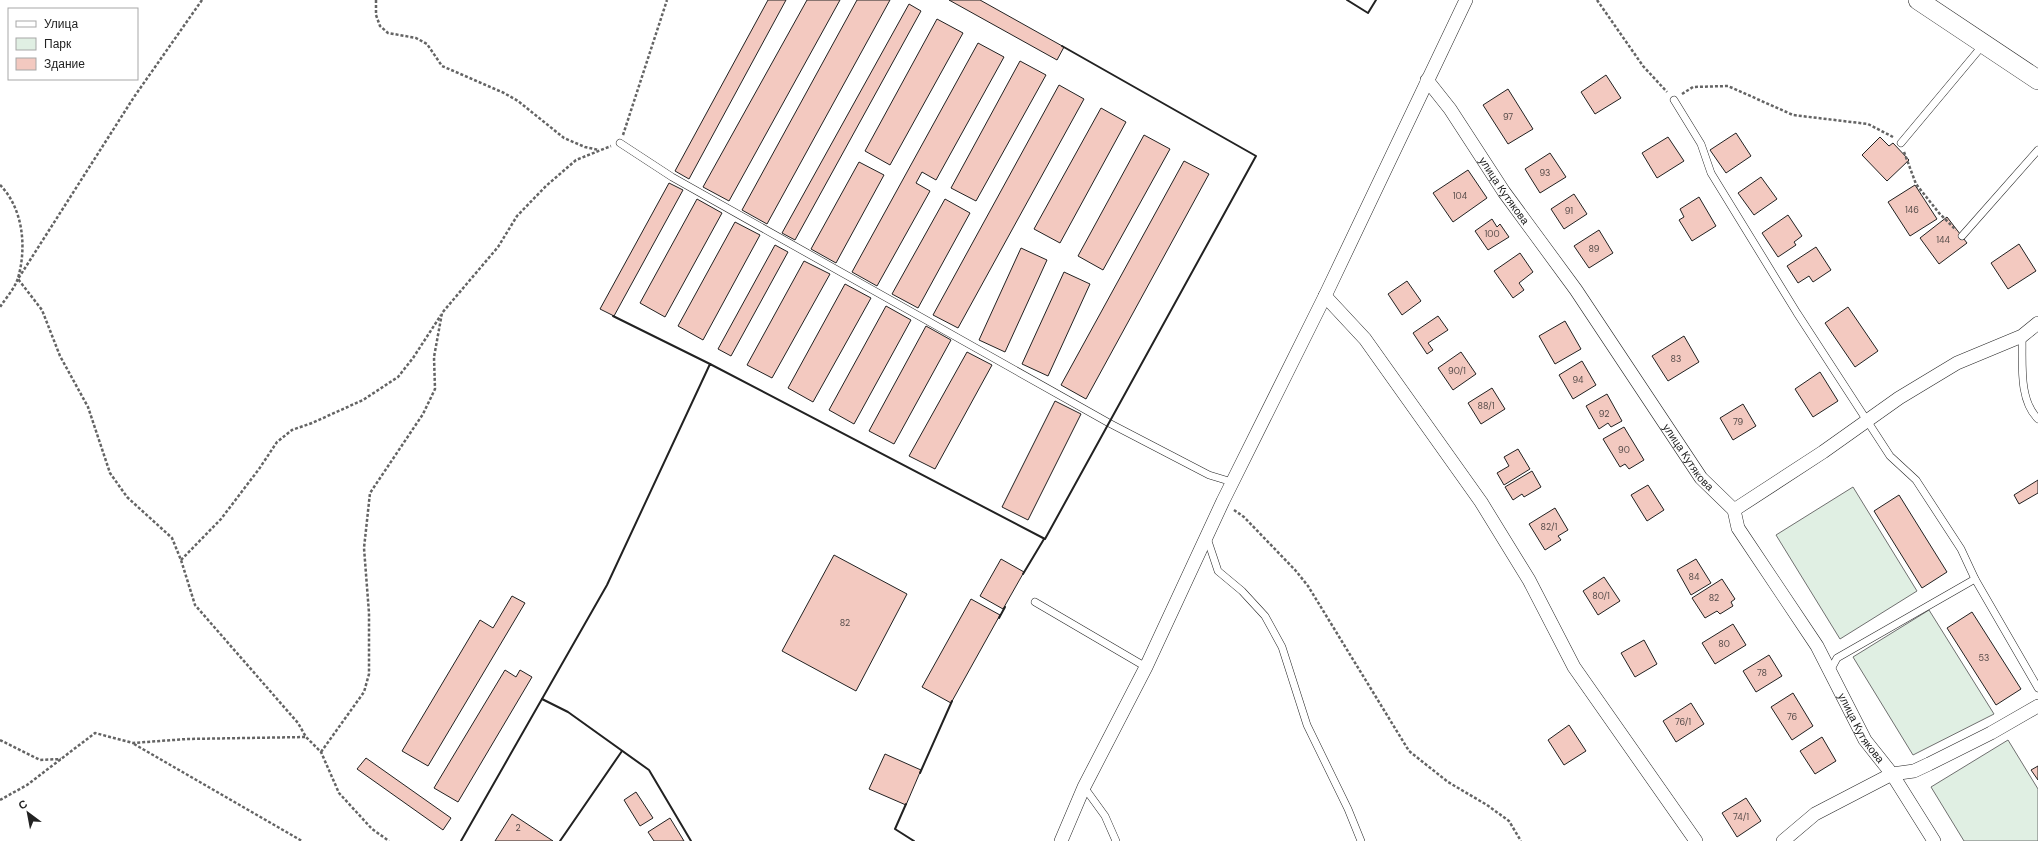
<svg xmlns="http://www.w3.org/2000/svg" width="2038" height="841" font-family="'DM Sans',sans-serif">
<rect width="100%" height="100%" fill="#fff"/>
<g fill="#e0efe3" stroke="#6f6f6f">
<path d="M1853,487L1917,591L1840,639L1776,535Z"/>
<path d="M1929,610L1994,714L1913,755L1853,657Z"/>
<path d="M2008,740L2038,789V841H1964L1931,787Z"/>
</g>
<g fill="#f3c9c0" stroke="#222">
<path d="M768,0H786L689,179L675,171Z"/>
<path d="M807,0H840L729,201L703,187Z"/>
<path d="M857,0H890L767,224L742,210Z"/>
<path d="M949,0H980L1064,47L1057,60Z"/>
<path d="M909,4L921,11L795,240L782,233Z"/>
<path d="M937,19L963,33L890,165L865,151Z"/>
<path d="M978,43L1004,57L936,180L922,172L916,183L930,191L877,286L852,272Z"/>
<path d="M1020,61L1046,75L976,201L951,188Z"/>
<path d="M1606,75L1621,98L1595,114L1581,92Z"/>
<path d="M1059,85L1084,99L958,328L933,315Z"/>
<path d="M1508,89L1533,129L1508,144L1483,105Z"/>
<path d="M1101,108L1126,122L1060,243L1034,229Z"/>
<path d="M1736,133L1751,156L1726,173L1710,150Z"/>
<path d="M1144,135L1170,149L1103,270L1078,256Z"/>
<path d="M1668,137L1684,161L1657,178L1642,153Z"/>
<path d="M1880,137L1889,146L1893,143L1909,160L1887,181L1862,155Z"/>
<path d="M1550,153L1566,177L1540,193L1525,169Z"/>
<path d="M1184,161L1209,174L1086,399L1061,385Z"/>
<path d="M859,162L884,175L836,263L811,249Z"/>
<path d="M1468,170L1487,198L1453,222L1433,193Z"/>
<path d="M1761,177L1777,199L1754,215L1738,193Z"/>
<path d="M669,183L683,190L614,316L600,309Z"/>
<path d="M1915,185L1937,219L1910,236L1888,202Z"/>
<path d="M1574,194L1587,214L1564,229L1551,209Z"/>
<path d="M1699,197L1716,226L1692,241L1679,220L1684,217L1680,209Z"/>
<path d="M697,199L722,213L665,317L640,303Z"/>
<path d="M945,199L970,213L918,308L892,294Z"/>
<path d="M1788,215L1802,236L1794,242L1796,245L1778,257L1762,233Z"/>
<path d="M1947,217L1967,243L1939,264L1920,238Z"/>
<path d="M1492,219L1497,227L1500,224L1509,237L1488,250L1475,231Z"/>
<path d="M735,222L760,235L703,340L678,326Z"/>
<path d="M1599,230L1613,253L1589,268L1574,246Z"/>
<path d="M2019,244L2036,271L2008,289L1991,263Z"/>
<path d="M775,245L788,252L731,356L718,349Z"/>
<path d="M1816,247L1831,270L1813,282L1809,276L1798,283L1787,266Z"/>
<path d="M1021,248L1047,260L1005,352L979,340Z"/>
<path d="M1520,253L1533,272L1519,283L1524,290L1513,298L1494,271Z"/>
<path d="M804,261L830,274L772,378L747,365Z"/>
<path d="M1064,272L1090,284L1048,376L1022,364Z"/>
<path d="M1407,281L1421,301L1402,315L1388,294Z"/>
<path d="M845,284L871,298L813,402L788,388Z"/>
<path d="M886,306L911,320L854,424L829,410Z"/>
<path d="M1848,307L1878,351L1855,367L1825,323Z"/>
<path d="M1438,316L1448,330L1428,343L1433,350L1427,354L1413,333Z"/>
<path d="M1565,321L1581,349L1555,364L1539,336Z"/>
<path d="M926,326L951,340L894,444L869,431Z"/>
<path d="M1684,336L1699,362L1668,381L1652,356Z"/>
<path d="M967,352L992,365L935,469L909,456Z"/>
<path d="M1461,352L1476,374L1453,390L1438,368Z"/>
<path d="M1582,361L1596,385L1573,399L1559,375Z"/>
<path d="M1820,372L1838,401L1813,417L1795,389Z"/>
<path d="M1492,388L1505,409L1481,424L1468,403Z"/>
<path d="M1607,394L1622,421L1611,427L1608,423L1599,429L1586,406Z"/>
<path d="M1055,401L1081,414L1028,520L1002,507Z"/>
<path d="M1743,404L1756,426L1733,440L1720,418Z"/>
<path d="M1624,427L1644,460L1629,469L1625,464L1620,467L1603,439Z"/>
<path d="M1518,449L1530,469L1504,485L1497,473L1509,466L1504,457Z"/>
<path d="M1532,471L1541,487L1524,497L1522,494L1513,500L1505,487Z"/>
<path d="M2038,480V493L2019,504L2014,495Z"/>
<path d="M1648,485L1664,510L1647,521L1631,495Z"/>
<path d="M1899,495L1947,572L1922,588L1874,511Z"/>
<path d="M1555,508L1568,530L1558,536L1561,540L1545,550L1529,524Z"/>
<path d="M834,555L907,594L856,691L782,651Z"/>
<path d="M1001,559L1024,572L1003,609L980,596Z"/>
<path d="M1696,559L1711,583L1691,595L1677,570Z"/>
<path d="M1604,577L1620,601L1598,615L1583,591Z"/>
<path d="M1722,579L1735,599L1731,602L1733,606L1720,614L1717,611L1705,618L1692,598Z"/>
<path d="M512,596L525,603L428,766L402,751L480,620L493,628Z"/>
<path d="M971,599L1000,615L951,703L922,687Z"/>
<path d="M1972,612L2021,689L1996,705L1947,628Z"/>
<path d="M1733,624L1746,645L1715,664L1702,643Z"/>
<path d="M1644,640L1657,664L1635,677L1621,653Z"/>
<path d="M1769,655L1782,676L1756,692L1743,671Z"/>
<path d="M505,670L516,677L520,670L532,677L458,802L434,788Z"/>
<path d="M1793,693L1813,726L1792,740L1771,707Z"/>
<path d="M1691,703L1704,724L1676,742L1663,721Z"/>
<path d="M1569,725L1586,751L1564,765L1548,740Z"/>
<path d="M1822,737L1836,761L1815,774L1800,751Z"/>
<path d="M885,754L921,770L906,805L869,789Z"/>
<path d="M366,758L451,818L443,830L357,769Z"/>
<path d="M2038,766V780L2031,770Z"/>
<path d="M636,792L653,818L640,826L624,800Z"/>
<path d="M1746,798L1761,821L1737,837L1722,813Z"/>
<path d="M512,814L553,841H495Z"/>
<path d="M670,818L684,841H654L648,832Z"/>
</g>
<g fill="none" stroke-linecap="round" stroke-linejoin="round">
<defs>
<g id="service">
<path d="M1674,100L1701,144L1711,173L1797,313L1890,456L1916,480L1961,549L1975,579L2038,688"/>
<path d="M620,143L672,177L1109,423L1209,475L1232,482"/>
<path d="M1901,143L1983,45"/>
<path d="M1962,236L2038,150"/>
<path d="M2022,336C2023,362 2018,399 2038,419"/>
<path d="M1207,538L1218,571L1242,591L1265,616L1282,647L1307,725L1348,809L1361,841"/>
<path d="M1035,602L1146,667"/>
<path d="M1830,671L1837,658L1975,579"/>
<path d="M1084,787L1105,816L1116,841"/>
</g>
<g id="minor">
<path id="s1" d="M1427,80L1450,109L1504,192L1576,290L1701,478L1734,510L1738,528L1817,646L1865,740L1892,774L1934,841"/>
<path d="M1325,296L1365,339L1481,502L1529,580L1574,667L1696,841"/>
<path d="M1734,510L1823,452L1899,398L1957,363L2022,336L2038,323"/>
<path d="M1061,841L1084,787L1146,667L1223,501L1325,296L1466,0"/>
<path d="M1783,841L1815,814L1892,774L1914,771L1929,764L1991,733L2038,706"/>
</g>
<path id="secondary" d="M1918,0L2038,80"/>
</defs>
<use href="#service" stroke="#222" stroke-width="8"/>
<use href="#minor" stroke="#222" stroke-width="14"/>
<use href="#secondary" stroke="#222" stroke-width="20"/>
<g stroke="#646464" stroke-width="2.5" stroke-dasharray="3 2" stroke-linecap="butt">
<path d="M202,0L134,97L18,279L42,310L60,356L88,407L110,473L127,497L172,538L181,560L195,605L298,723L306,737L321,752L339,793L372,829L389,841"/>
<path d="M376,0V15L380,26L388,33L416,38L427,44L442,66L504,93L518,101L564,138L585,147L599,150"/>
<path d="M1597,0L1643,66L1667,92"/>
<path d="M1682,94L1693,87L1728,86L1793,115L1868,124L1893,137"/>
<path d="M623,135L667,0"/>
<path d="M1904,152L1916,184L1939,213L1956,230"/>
<path d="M0,185C23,208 27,247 18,278C15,288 6,298 0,307"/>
<path d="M1234,510L1244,517L1296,571L1308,586L1409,751L1448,782L1487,805L1509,821L1521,841"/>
<path d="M181,560L221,519L259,469L277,442L292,430L312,423L363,400L398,377L413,358L441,315"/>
<path d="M0,740L40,760L61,759"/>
<path d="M134,744L302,841"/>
<path d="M321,752L364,692L369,674V613L364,548L370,493L423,414L435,389L434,357L442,313L498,247L517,216L546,186L576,160L611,146"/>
<path d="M0,800L27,785L95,733L133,743L187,739L306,737"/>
</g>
<use href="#service" stroke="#fff" stroke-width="7"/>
<use href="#minor" stroke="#fff" stroke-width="13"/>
<use href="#secondary" stroke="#fff" stroke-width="19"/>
<g stroke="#222" stroke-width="2">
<path d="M1347,0L1368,13L1376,0"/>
<path d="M613,316L710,364L1045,539L1256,156L1062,46"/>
<path d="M1023,574L1044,539"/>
<path d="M999,618L1005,607"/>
<path d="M542,699L568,712L649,770L691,841"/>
<path d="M920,773L952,701"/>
<path d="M906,804L895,829L914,841"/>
<path d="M461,841L607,585L710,364L711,365"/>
<path d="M560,841L622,751"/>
</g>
</g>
<g text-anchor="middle" stroke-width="3" stroke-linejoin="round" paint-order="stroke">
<g font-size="9" fill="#564c4a">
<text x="1508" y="120">97</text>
<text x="1545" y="176">93</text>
<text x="1460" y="199">104</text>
<text x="1912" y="213">146</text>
<text x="1569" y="214">91</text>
<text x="1492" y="237">100</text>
<text x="1943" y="243">144</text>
<text x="1594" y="252">89</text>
<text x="1676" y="362">83</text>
<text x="1457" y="374">90/1</text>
<text x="1578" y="383">94</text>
<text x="1486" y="409">88/1</text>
<text x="1604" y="417">92</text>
<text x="1738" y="425">79</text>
<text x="1624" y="453">90</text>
<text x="1549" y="530">82/1</text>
<text x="1694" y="580">84</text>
<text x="1601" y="599">80/1</text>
<text x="1714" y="601">82</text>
<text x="845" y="626">82</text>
<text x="1724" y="647">80</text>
<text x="1984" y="661">53</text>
<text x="1762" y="676">78</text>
<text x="1792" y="720">76</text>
<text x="1683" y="725">76/1</text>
<text x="1741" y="820">74/1</text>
<text x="518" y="831">2</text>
</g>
<g font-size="11" fill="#222" stroke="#fff">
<text dy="4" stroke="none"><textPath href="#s1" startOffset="135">улица Кутякова</textPath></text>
<text dy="4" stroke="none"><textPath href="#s1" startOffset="459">улица Кутякова</textPath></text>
<text dy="4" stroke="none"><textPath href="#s1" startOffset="783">улица Кутякова</textPath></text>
</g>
</g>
<rect x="8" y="8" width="130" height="72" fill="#ffffff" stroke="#a7a7a7"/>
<rect x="16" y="21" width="20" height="6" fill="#ffffff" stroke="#a7a7a7"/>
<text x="44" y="28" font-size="12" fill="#222222">Улица</text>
<rect x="16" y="38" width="20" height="12" fill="#e0efe3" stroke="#a7a7a7"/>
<text x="44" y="48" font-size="12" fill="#222222">Парк</text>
<rect x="16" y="58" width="20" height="12" fill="#f3c9c0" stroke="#a7a7a7"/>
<text x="44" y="68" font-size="12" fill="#222222">Здание</text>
<g transform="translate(28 813) rotate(328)" stroke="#ffffff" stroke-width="3" paint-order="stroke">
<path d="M0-3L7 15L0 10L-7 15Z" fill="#222222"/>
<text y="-6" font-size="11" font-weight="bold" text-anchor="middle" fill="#222222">С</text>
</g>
</svg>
